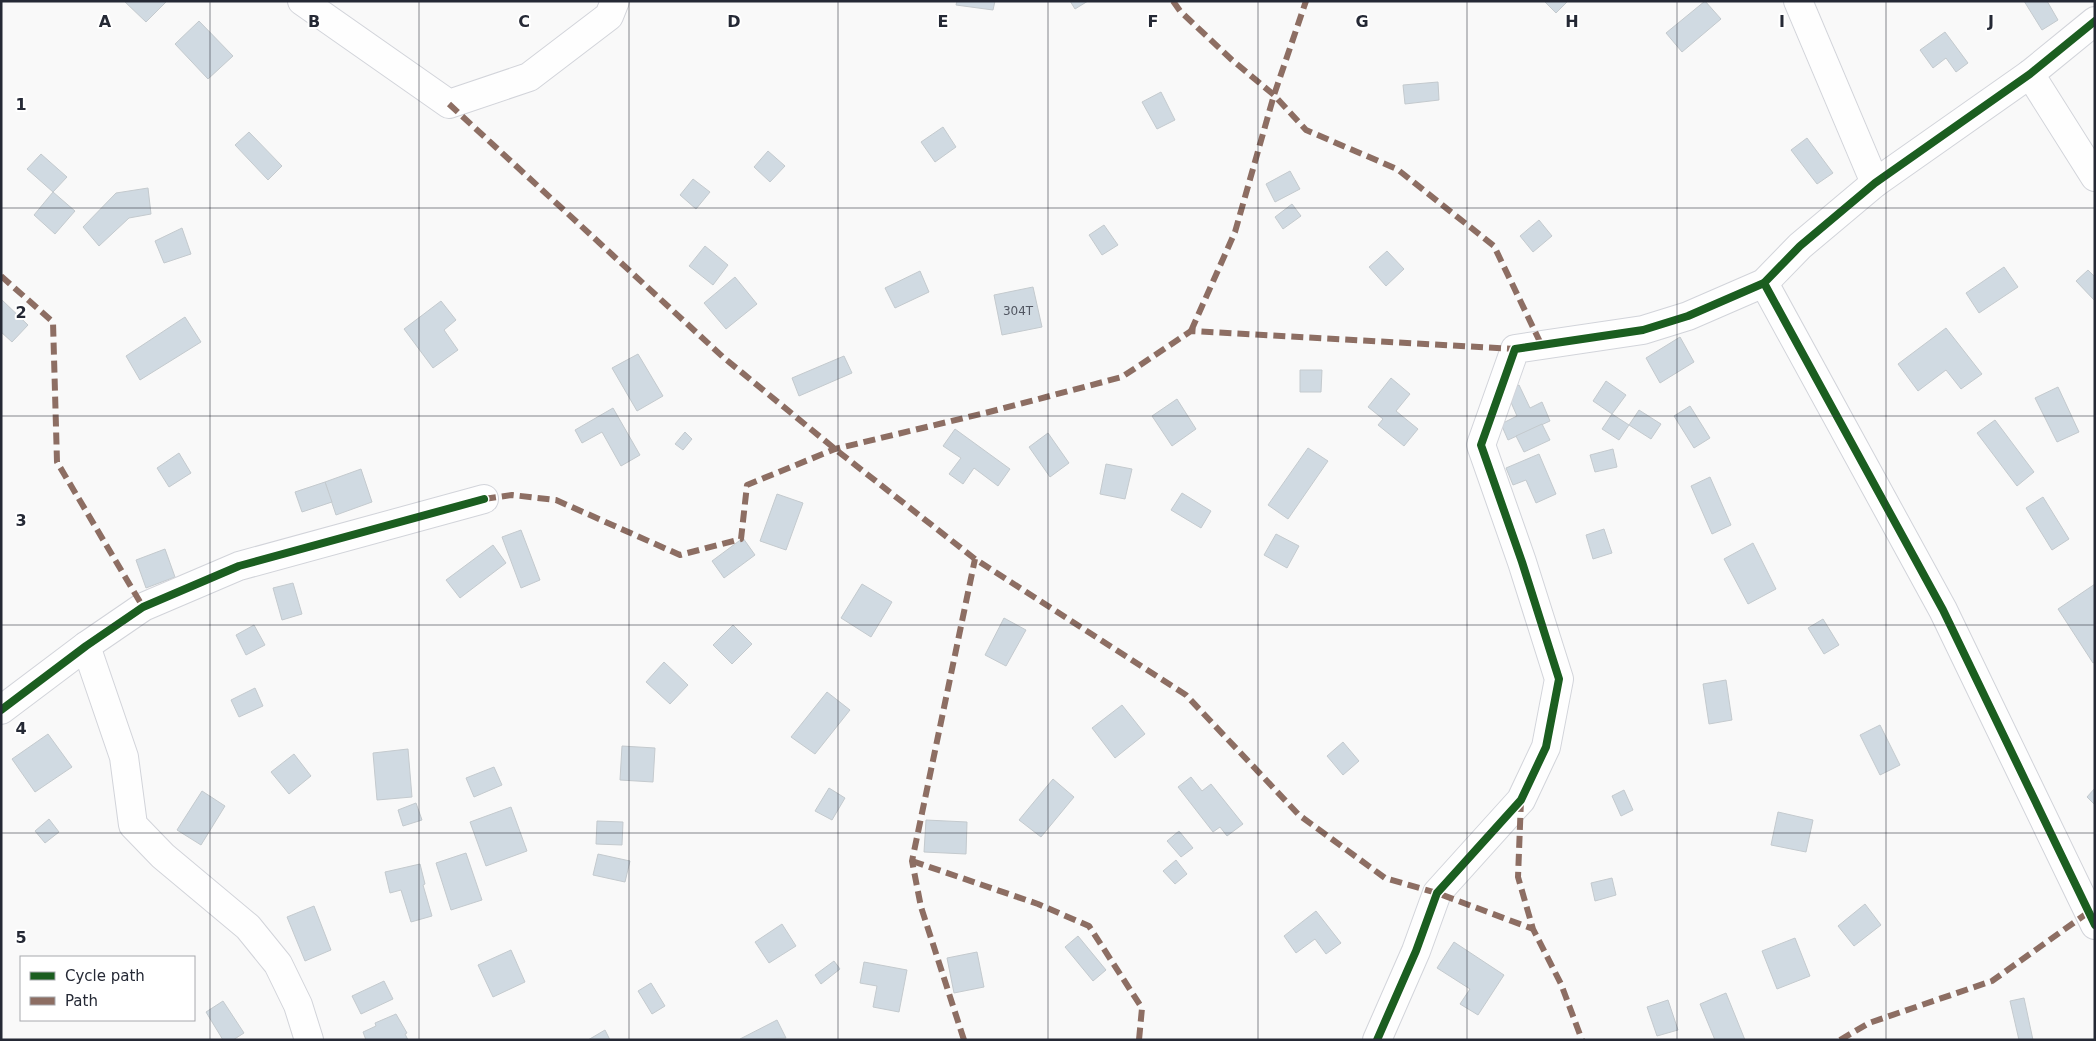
<svg xmlns="http://www.w3.org/2000/svg" width="2096" height="1041" font-family="'DejaVu Sans',sans-serif">
<rect width="100%" height="100%" fill="#f9f9f9"/>
<g fill="#d0dae2" stroke="#c4cace">
<path d="M124,1H167L146,22Z"/>
<path d="M957,1H995L993,10L956,5Z"/>
<path d="M1070,1H1088L1075,9Z"/>
<path d="M1544,1H1568L1556,13Z"/>
<path d="M1705,1L1721,19L1682,52L1666,33Z"/>
<path d="M2024,1H2047L2058,20L2042,30Z"/>
<path d="M199,21L233,56L208,79L175,44Z"/>
<path d="M1945,32L1968,63L1956,72L1946,58L1933,68L1920,50Z"/>
<path d="M1438,82L1439,100L1405,104L1403,85Z"/>
<path d="M1161,92L1175,120L1157,129L1142,102Z"/>
<path d="M943,127L956,147L935,162L921,142Z"/>
<path d="M249,132L282,166L268,180L235,145Z"/>
<path d="M1807,138L1833,173L1817,184L1791,150Z"/>
<path d="M768,151L785,166L770,182L754,167Z"/>
<path d="M41,154L67,177L53,192L27,169Z"/>
<path d="M1290,171L1300,189L1275,202L1266,184Z"/>
<path d="M693,179L710,192L696,209L680,195Z"/>
<path d="M148,188L151,214L129,218L99,246L83,227L116,193Z"/>
<path d="M53,192L75,211L55,234L34,215Z"/>
<path d="M1292,204L1301,216L1283,229L1275,217Z"/>
<path d="M1539,220L1552,236L1533,252L1520,236Z"/>
<path d="M1104,225L1118,245L1102,255L1089,235Z"/>
<path d="M182,228L191,254L164,263L155,241Z"/>
<path d="M705,246L728,265L713,285L689,266Z"/>
<path d="M1387,251L1404,269L1386,286L1369,267Z"/>
<path d="M2004,267L2018,287L1979,313L1966,293Z"/>
<path d="M2088,270L2095,277V301L2076,281Z"/>
<path d="M920,271L929,292L895,308L885,288Z"/>
<path d="M735,277L757,304L726,329L704,303Z"/>
<path d="M1033,287L1042,327L1002,335L994,295Z"/>
<path d="M1,299L28,325L12,342L1,332Z"/>
<path d="M441,301L456,320L444,330L458,350L433,368L404,329Z"/>
<path d="M185,317L201,342L140,380L126,356Z"/>
<path d="M1946,328L1982,374L1961,389L1946,370L1918,391L1898,364Z"/>
<path d="M1680,337L1694,362L1660,383L1646,358Z"/>
<path d="M638,354L663,396L637,411L612,368Z"/>
<path d="M844,356L852,373L799,396L792,378Z"/>
<path d="M1300,370H1322L1321,392H1300Z"/>
<path d="M1391,378L1410,394L1396,411L1418,429L1404,446L1378,425L1383,419L1368,407Z"/>
<path d="M1606,381L1626,395L1612,414L1593,401Z"/>
<path d="M1519,385L1530,408L1542,402L1550,421L1508,440L1501,424L1517,416L1506,391Z"/>
<path d="M2058,387L2079,432L2057,442L2035,398Z"/>
<path d="M1177,399L1196,429L1172,446L1152,416Z"/>
<path d="M1690,406L1710,438L1694,448L1674,416Z"/>
<path d="M613,408L640,455L621,466L602,432L582,443L575,430Z"/>
<path d="M1639,410L1661,424L1651,439L1629,425Z"/>
<path d="M1612,414L1629,425L1619,440L1602,429Z"/>
<path d="M1995,420L2034,472L2017,486L1977,433Z"/>
<path d="M1542,424L1550,440L1524,452L1516,436Z"/>
<path d="M955,429L1010,469L998,486L974,468L963,484L949,474L961,458L943,446Z"/>
<path d="M685,432L692,439L683,450L675,444Z"/>
<path d="M1048,433L1069,463L1050,477L1029,447Z"/>
<path d="M1308,448L1328,461L1288,519L1268,505Z"/>
<path d="M1613,449L1617,467L1595,472L1590,455Z"/>
<path d="M179,453L191,473L169,487L157,468Z"/>
<path d="M1539,454L1556,494L1536,503L1526,480L1513,485L1506,468Z"/>
<path d="M1106,464L1132,469L1125,499L1100,494Z"/>
<path d="M361,469L372,502L336,515L325,482Z"/>
<path d="M1710,477L1731,525L1712,534L1691,486Z"/>
<path d="M325,482L332,502L302,512L295,492Z"/>
<path d="M1182,493L1211,511L1201,528L1171,510Z"/>
<path d="M777,494L803,503L786,550L760,541Z"/>
<path d="M2043,497L2069,539L2052,550L2026,508Z"/>
<path d="M1604,529L1612,553L1593,559L1586,535Z"/>
<path d="M521,530L540,580L521,588L502,537Z"/>
<path d="M1276,534L1299,546L1287,568L1264,555Z"/>
<path d="M743,538L755,555L724,578L712,561Z"/>
<path d="M1753,543L1776,589L1748,604L1724,559Z"/>
<path d="M493,545L506,563L460,598L446,580Z"/>
<path d="M165,549L175,577L146,588L136,560Z"/>
<path d="M293,583L302,614L282,620L273,588Z"/>
<path d="M862,584L892,602L871,637L841,618Z"/>
<path d="M2095,584V662L2093,663L2058,609Z"/>
<path d="M1004,618L1026,630L1006,666L985,655Z"/>
<path d="M1823,619L1839,645L1824,654L1808,628Z"/>
<path d="M254,625L265,645L246,655L236,635Z"/>
<path d="M733,625L752,644L732,664L713,645Z"/>
<path d="M664,662L688,685L670,704L646,682Z"/>
<path d="M1726,680L1732,720L1709,724L1703,684Z"/>
<path d="M255,688L263,706L239,717L231,700Z"/>
<path d="M827,692L850,710L815,754L791,737Z"/>
<path d="M1122,705L1145,734L1115,758L1092,728Z"/>
<path d="M1880,725L1900,765L1880,775L1860,735Z"/>
<path d="M48,734L72,767L35,792L12,759Z"/>
<path d="M1343,742L1359,761L1343,775L1327,756Z"/>
<path d="M622,746L655,748L653,782L620,780Z"/>
<path d="M408,749L412,797L377,800L373,753Z"/>
<path d="M294,754L311,776L289,794L271,772Z"/>
<path d="M494,767L502,785L474,797L466,778Z"/>
<path d="M1191,777L1202,791L1211,784L1243,824L1227,836L1220,827L1213,832L1178,787Z"/>
<path d="M1053,779L1074,797L1041,837L1019,820Z"/>
<path d="M829,788L845,798L832,820L815,811Z"/>
<path d="M2095,788V805L2087,797Z"/>
<path d="M1624,790L1633,810L1621,816L1612,796Z"/>
<path d="M202,791L225,806L201,845L177,830Z"/>
<path d="M416,803L422,820L403,826L398,810Z"/>
<path d="M511,807L527,851L486,866L470,822Z"/>
<path d="M1778,812L1813,820L1806,852L1771,845Z"/>
<path d="M49,819L59,832L45,843L35,831Z"/>
<path d="M926,820L967,822L966,854L924,852Z"/>
<path d="M597,821L623,822L622,845L596,844Z"/>
<path d="M1179,831L1193,848L1181,857L1167,841Z"/>
<path d="M466,853L482,900L451,910L436,863Z"/>
<path d="M598,854L630,861L625,882L593,875Z"/>
<path d="M1176,860L1187,874L1175,884L1163,871Z"/>
<path d="M420,864L425,884L423,885L432,916L411,922L401,890L390,893L385,872Z"/>
<path d="M1612,878L1616,895L1595,901L1591,883Z"/>
<path d="M1865,904L1881,925L1854,946L1838,926Z"/>
<path d="M314,906L331,950L305,961L287,917Z"/>
<path d="M1316,911L1341,943L1326,954L1315,939L1296,953L1284,936Z"/>
<path d="M782,924L796,946L769,963L755,942Z"/>
<path d="M1078,936L1106,970L1093,981L1065,947Z"/>
<path d="M1795,938L1810,976L1777,989L1762,951Z"/>
<path d="M1454,942L1504,975L1478,1015L1460,1004L1470,989L1437,968Z"/>
<path d="M511,950L525,982L493,997L478,965Z"/>
<path d="M977,952L984,987L954,993L947,958Z"/>
<path d="M834,961L840,969L821,984L815,975Z"/>
<path d="M864,962L907,970L899,1012L873,1007L877,986L860,983Z"/>
<path d="M384,981L393,999L361,1014L352,996Z"/>
<path d="M651,983L665,1006L652,1014L638,991Z"/>
<path d="M1726,993L1745,1040H1715L1700,1004Z"/>
<path d="M2024,998L2033,1040H2019L2010,1001Z"/>
<path d="M1668,1000L1678,1030L1657,1036L1647,1007Z"/>
<path d="M223,1001L244,1033L233,1040H223L206,1012Z"/>
<path d="M396,1014L407,1033L405,1034L408,1040H366L363,1032L376,1026L375,1023Z"/>
<path d="M777,1020L786,1038L741,1040L740,1039Z"/>
<path d="M605,1030L610,1040H588Z"/>
</g>
<g fill="none" stroke-linecap="round" stroke-linejoin="round">
<defs>
<g id="minor">
<path d="M302,1L449,104L529,77L609,16L615,1"/>
<path d="M1798,1L1875,183"/>
<path d="M2030,74L2095,177"/>
<path d="M1764,283L1943,610L2095,925"/>
<path d="M86,646L124,757L133,825L163,856L248,927L278,964L298,1005L309,1040"/>
<path d="M1,710L86,646L143,607L239,566L484,499"/>
<path d="M1377,1040L1416,951L1437,893L1521,800L1546,747L1559,679L1522,562L1481,445L1515,349L1643,330L1688,316L1764,283L1800,246L1875,183L2030,74L2095,21"/>
</g>
</defs>
<use href="#minor" stroke="#d2d4da" stroke-width="30"/>
<use href="#minor" stroke="#fefefe" stroke-width="28"/>
<g stroke="#8d6e63" stroke-width="6" stroke-dasharray="12 6" stroke-linecap="butt">
<path d="M1173,1L1180,11L1232,60L1274,95L1306,130L1397,169L1494,246L1541,344"/>
<path d="M449,104L723,357L835,449L975,559L1186,695L1299,815L1385,878L1437,893L1533,929"/>
<path d="M1,276L53,322L57,462L143,607"/>
<path d="M1191,331L1235,232L1274,95L1306,1"/>
<path d="M484,499L512,495L556,500L680,555L741,539L747,485L835,449L989,412L1122,377L1191,331L1515,349"/>
<path d="M1521,800L1518,877L1533,929L1561,984L1582,1040"/>
<path d="M912,861L1038,904L1089,926L1142,1008L1139,1040"/>
<path d="M964,1040L921,907L912,861L975,559"/>
<path d="M1840,1040L1869,1023L1992,981L2093,909"/>
</g>
<defs>
<g id="cycleway">
<path d="M1764,283L1943,610L2095,925"/>
<path d="M1,710L86,646L143,607L239,566L484,499"/>
<path d="M1377,1040L1416,951L1437,893L1521,800L1546,747L1559,679L1522,562L1481,445L1515,349L1643,330L1688,316L1764,283L1800,246L1875,183L2030,74L2095,21"/>
</g>
</defs>
<use href="#cycleway" stroke="#fff" stroke-width="11"/>
<use href="#cycleway" stroke="#1b5e20" stroke-width="8"/>
</g>
<path fill="none" stroke="#252935" stroke-width="1" stroke-opacity="0.55" d="M210,1V1040M419,1V1040M629,1V1040M838,1V1040M1048,1V1040M1258,1V1040M1467,1V1040M1677,1V1040M1886,1V1040M1,208H2095M1,416H2095M1,625H2095M1,833H2095"/>
<g text-anchor="middle" stroke-width="4" stroke-linejoin="round" paint-order="stroke">
<g font-size="12" fill="#505560">
<text x="1018" y="315">304T</text>
</g>
</g>
<g font-size="16" text-anchor="middle" font-weight="bold" fill="#252935" stroke="#fff" stroke-width="4" stroke-linejoin="round" paint-order="stroke">
<text x="105" y="27">A</text>
<text x="314" y="27">B</text>
<text x="524" y="27">C</text>
<text x="734" y="27">D</text>
<text x="943" y="27">E</text>
<text x="1153" y="27">F</text>
<text x="1362" y="27">G</text>
<text x="1572" y="27">H</text>
<text x="1782" y="27">I</text>
<text x="1991" y="27">J</text>
<text x="21" y="110">1</text>
<text x="21" y="318">2</text>
<text x="21" y="526">3</text>
<text x="21" y="734">4</text>
<text x="21" y="943">5</text>
</g>
<rect width="2096" height="1041" fill="none" stroke="#252935" stroke-width="5"/>
<rect x="20" y="956" width="175" height="65" fill="#ffffff" stroke="#a8a9ae"/>
<rect x="30" y="972" width="25" height="8" fill="#1b5e20" stroke="#a8a9ae"/>
<text x="65" y="981" font-size="15" fill="#252935">Cycle path</text>
<rect x="30" y="997" width="25" height="8" fill="#8d6e63" stroke="#a8a9ae"/>
<text x="65" y="1006" font-size="15" fill="#252935">Path</text>
</svg>
